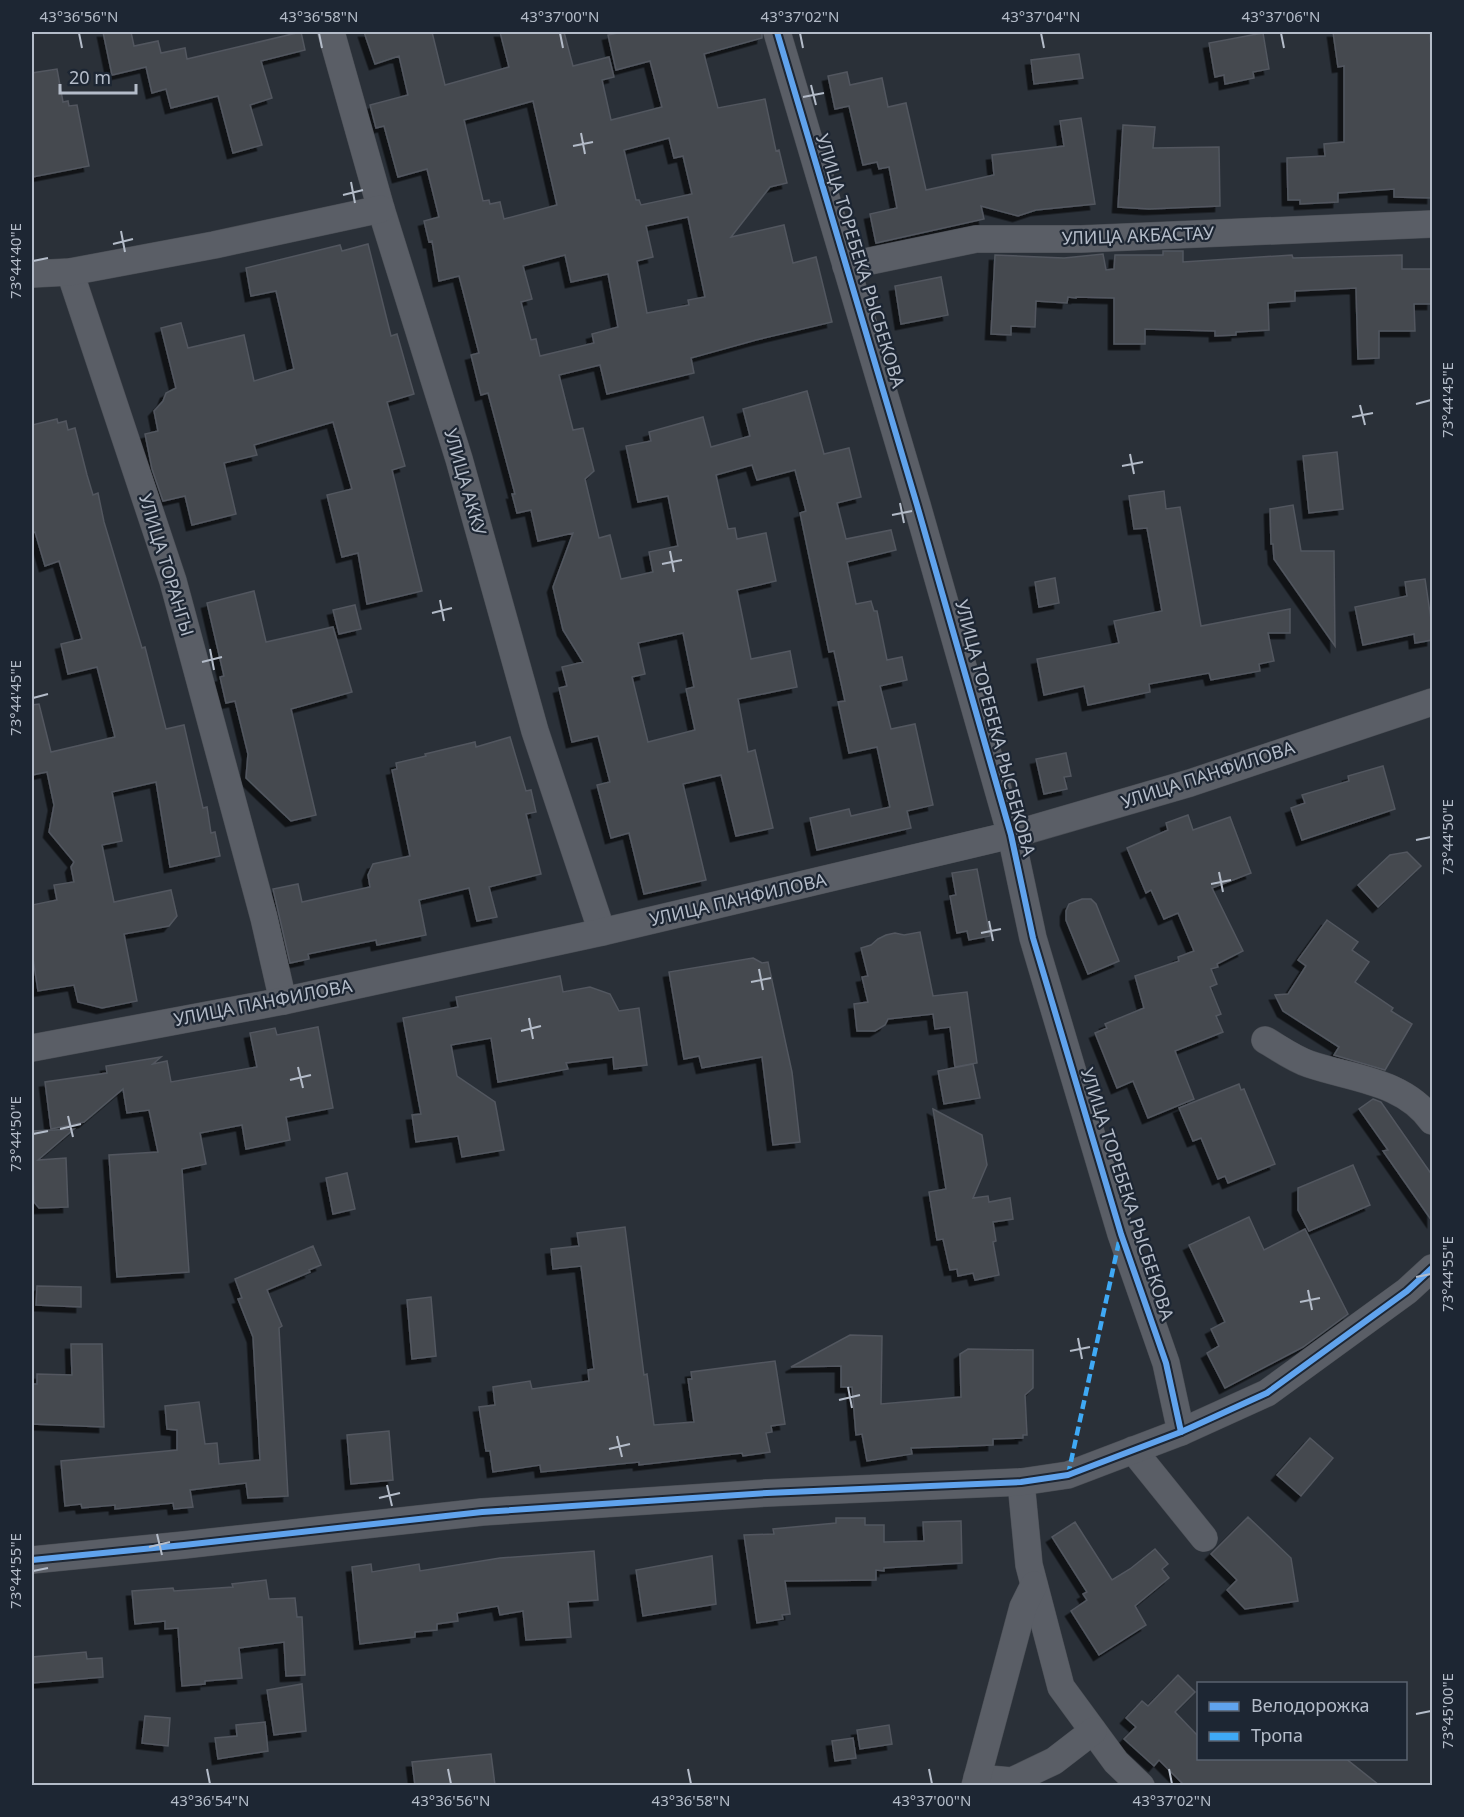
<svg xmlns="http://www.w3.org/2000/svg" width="1464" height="1817" font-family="'Noto Sans',sans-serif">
<defs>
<filter id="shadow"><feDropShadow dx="-5.5" dy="5.5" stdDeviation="0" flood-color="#0009"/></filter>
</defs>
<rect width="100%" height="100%" fill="#2a3038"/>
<g fill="#444950" stroke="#52575f" stroke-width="1.5" fill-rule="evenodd" filter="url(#shadow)">
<path d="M103,32H131L134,46L158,41L161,53L185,48L187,59L301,32L305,50L261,61L272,98L250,105L262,145L233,153L218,96L171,108L166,89L152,93L146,67L112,75Z"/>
<path d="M364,32H432L445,85L509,67L500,32H564L573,66L609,57L614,77L602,80L611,120L662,107L650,61L616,70L608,35L623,32H762V38L704,54L718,108L765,99L776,151L779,150L787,183L770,187L731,237L784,225L793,263L816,257L832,322L756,340L691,358L694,373L607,394L600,365L559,375L573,430L583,428L594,471L585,479L599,538L610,535L621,579L653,572L649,552L678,546L668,496L638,502L626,446L651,441L649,432L703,417L711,447L750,436L743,409L807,391L824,454L849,448L861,497L837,503L846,539L891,530L896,550L847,562L856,604L871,601L874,611H877L887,660L902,657L907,680L880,686L891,729L915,724L933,805L907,811L911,828L817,850L810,818L849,809L851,816L890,807L877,747L849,753L838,702L845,701L834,651L829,652L800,513L806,511L795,470L757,480L752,465L716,475L728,529L735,528L737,539L766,533L776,581L737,590L751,659L790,651L797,687L738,699L748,752L755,750L773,828L736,836L721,775L683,784L706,880L644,894L629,833L611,838L597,785L610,782L598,736L572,742L559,688L567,686L562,667L583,662L563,630L553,587L573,533L538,541L531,510L517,513L512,494H515L488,393L481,395L471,355L479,353L459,276L439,281L432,241L429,242L424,221L439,217L427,169L398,177L384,126L376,128L370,105L408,95L399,56L375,64ZM533,101L557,205L504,219L500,202L490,204L489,200L483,201L464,120ZM669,138L674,158L683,156L692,194L641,205L639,200H636L624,150ZM688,217L705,297L688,300L689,305L647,313L637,261L653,257L646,226ZM565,255L571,282L608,274L618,327L592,334L594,343L540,356L536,339L531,340L521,302L532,299L523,266ZM683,633L694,687L686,689L695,730L648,742L632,677L645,674L638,643Z"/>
<path d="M1333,32H1430L1432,64V198L1394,197V189L1338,193V202L1300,204V200H1288L1287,158L1325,156L1324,144L1344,142V66L1338,67Z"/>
<path d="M1263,33L1269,69L1253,72L1254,78L1225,84L1224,75L1215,77L1209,43Z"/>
<path d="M1079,54L1083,78L1034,84L1031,60Z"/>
<path d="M57,69L63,102L68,101L69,106L77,105L89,166L32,177V73Z"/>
<path d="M847,72L850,85L882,78L888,107L906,103L926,190L994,175L992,155L1064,146L1060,121L1081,118L1095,204L1036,210L1018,216L981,206L984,219L876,243L870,214L897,208L889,167L879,169L877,162L863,165L849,106L835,109L828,76Z"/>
<path d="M1123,125L1155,127L1153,148L1219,147L1220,206L1149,209L1118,207Z"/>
<path d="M368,244L391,336L397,334L414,394L387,402L405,466L392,470L422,591L367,604L358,553L342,557L327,495L352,489L333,422L254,445L257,455L224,463L236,514L192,525L185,496L163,501L152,469L145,434L158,431L154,411L163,401L166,393L176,388L161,328L181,323L188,348L244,335L254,381L294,369L276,291L251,296L246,268L340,245L342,251Z"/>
<path d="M1163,251H1183V262L1292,255L1293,258L1402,255V269H1432V304H1414L1415,331H1379V358L1358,359L1356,288L1295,291V301L1268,303L1269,330L1236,332V335L1215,336V331L1145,329V344H1114V298L1076,297V298L1068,297L1067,303L1036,301L1035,327L1011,326V335L991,334L995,255L1064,258L1103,254L1106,270L1114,269L1115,255H1163Z"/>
<path d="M941,277L948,315L901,324L895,286Z"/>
<path d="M57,419L58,423L66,421L68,430L75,428L87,475L93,495L98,493L104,522L142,648L145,647L166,729L184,725L203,808L207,807L211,833L215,832L220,856L170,867L156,782L112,792L122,841L102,845L114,902L171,890L177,916L169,926L124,934L137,1001L102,1008L78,1002L74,985L38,991L32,952V905L57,900L54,885L74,882L71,867L74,862L49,832L54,805L47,772L32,775V705L39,704L51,752L115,737L97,667L68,674L61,644L82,639L59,561L45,566L35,532L32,533V425Z"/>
<path d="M1337,452L1343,509L1309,513L1303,456Z"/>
<path d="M1164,491L1166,509L1180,507L1201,626L1290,609V633H1268L1274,661L1259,664L1260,671L1211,680L1209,673L1149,684L1150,692L1088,705L1084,686L1044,695L1037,659L1119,643L1114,621L1162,611L1147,528L1134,529L1129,496Z"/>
<path d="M1293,505L1301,551H1334L1335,646L1274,559L1273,544H1271L1270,509Z"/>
<path d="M1055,578L1059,603L1039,607L1035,582Z"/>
<path d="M1425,579L1432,626V640L1415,643L1414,634L1363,645L1355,607L1407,596L1405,582Z"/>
<path d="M254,591L266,642L333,627L352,692L291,709L316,815L291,821L246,778L248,754L235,701L226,703L220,677L224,676L207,603Z"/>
<path d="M355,605L361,629L339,634L333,610Z"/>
<path d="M510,737L526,791L531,790L536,812L526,814L541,874L489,887L497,917L477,921L469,888L419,900L426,935L377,945L376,940L308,954L309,959L290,963L273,889L298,884L302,902L370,887L368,875L373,864L410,856L392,770L397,769L396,763L426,756L425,754L475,742L476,747Z"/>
<path d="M1066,753L1071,776L1064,777L1067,789L1044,794L1036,759Z"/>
<path d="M1383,766L1395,809L1302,840L1291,808L1305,803L1302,795L1349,781L1348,776Z"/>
<path d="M1188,815L1193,830L1230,817L1251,873L1212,888L1243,951L1217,964L1218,967L1211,969L1217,984L1210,987L1221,1014L1216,1016L1223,1032L1175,1051L1194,1099L1148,1118L1133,1081L1117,1088L1095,1033L1107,1028L1105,1024L1144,1008L1135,976L1179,961L1178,957L1194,951L1178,913L1164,919L1151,890L1146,893L1127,848L1168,830L1166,823Z"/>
<path d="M1407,852L1421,866L1378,907L1358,885L1390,855Z"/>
<path d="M977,869L990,936L969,940L967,931L957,933L950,896L956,895L952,873Z"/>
<path d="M1082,899H1091L1096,904L1119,961L1088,974L1066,920V911L1069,904Z"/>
<path d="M1327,920L1358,942L1352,950L1369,962L1355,982L1393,1008L1391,1011L1412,1024L1385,1070L1334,1055L1339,1047L1283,1011L1275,995L1288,994L1306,966L1298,960Z"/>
<path d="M920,932L933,996L967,992L977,1063L955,1067L950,1027L935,1029L933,1014L888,1019L885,1025L875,1031H857L854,1004L868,1002L862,977L868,976L861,948L871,945L878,939L886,935L895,933L904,935Z"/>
<path d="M753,958L762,963L768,962L792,1072L800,1142L773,1145L762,1057L702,1068L699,1056L684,1059L669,972Z"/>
<path d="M560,976L563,992L590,987L610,994L619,1011L639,1008L647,1065L614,1069L613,1057L566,1063L568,1069L498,1082L491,1038L451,1045L457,1076L495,1102L504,1150L462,1157L458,1136L416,1142L412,1115L421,1114L403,1018L458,1007L456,997Z"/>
<path d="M318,1027L333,1108L286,1117L290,1140L246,1149L242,1125L200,1133L206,1164L182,1169L189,1272L117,1277L109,1155L158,1152L149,1110L127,1113L123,1089L84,1122L51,1129L45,1082L107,1073L106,1066L161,1057L153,1064L167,1061L171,1082L257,1067L250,1033L275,1028L277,1035Z"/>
<path d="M973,1064L980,1098L944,1104L938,1071Z"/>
<path d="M1239,1084L1241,1090L1244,1089L1275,1164L1228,1183L1225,1176L1218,1179L1201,1138L1193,1141L1179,1108Z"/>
<path d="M1373,1099L1381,1102L1432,1175V1221L1383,1151L1388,1150L1359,1109Z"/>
<path d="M933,1109L982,1135L987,1165L973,1198L988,1196L989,1202L1010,1198L1013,1219L993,1222L996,1241L993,1242L999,1275L975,1280L973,1273L958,1276L957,1269L950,1270L943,1239L937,1240L929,1192L946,1189Z"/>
<path d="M74,1129L38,1160L66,1158L68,1207L39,1208L34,1202L32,1131Z"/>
<path d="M1353,1165L1370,1205L1309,1231L1298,1210V1188Z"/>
<path d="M347,1173L355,1209L333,1214L326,1178Z"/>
<path d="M1249,1217L1264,1250L1305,1229L1348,1314L1303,1347L1225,1388L1207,1353L1219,1346L1211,1329L1225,1322L1189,1245Z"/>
<path d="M625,1227L644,1375L647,1374L654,1425L694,1422L688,1379H692L691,1372L775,1361L785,1424L771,1426L772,1432L766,1433L770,1452L743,1456L742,1453L639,1465V1462L541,1472L540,1465L493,1472L490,1451H486L479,1407L495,1405L493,1387L530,1381L532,1389L589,1381L588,1370L594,1369L581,1266L553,1269L551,1249L579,1246L577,1233Z"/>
<path d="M313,1246L321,1265L309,1270L310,1272L267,1290L282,1326L279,1328L288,1496L248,1498L246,1483L190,1490L193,1507L174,1509L173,1503L115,1509V1505L82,1508L81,1504L65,1506L61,1461L177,1450V1430L167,1429L165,1406L199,1402L205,1444L217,1443L219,1464L260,1460L253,1337L238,1299L242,1298L235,1279Z"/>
<path d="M37,1286L81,1287V1307L36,1305Z"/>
<path d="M431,1297L436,1356L412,1359L407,1300Z"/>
<path d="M850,1335L882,1336L881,1404L961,1397L960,1354L968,1349L1033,1350V1388L1025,1395L1027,1435H1023V1438L993,1439V1445L911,1448L912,1454L867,1461L862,1434L856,1435L852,1387H841V1366L791,1367Z"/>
<path d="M71,1344H102L104,1427L32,1424V1384H37V1374L72,1375Z"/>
<path d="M389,1431L393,1480L351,1484L347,1435Z"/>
<path d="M1310,1438L1333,1458L1301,1496L1277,1475Z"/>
<path d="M1248,1517L1291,1558L1298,1601L1245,1609L1227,1590L1237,1580L1211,1554Z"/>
<path d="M836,1518H865V1525H884V1542L924,1541L923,1522L961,1521L962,1563L884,1568V1571L876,1570V1580L785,1581L790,1614L782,1615L783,1619L757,1623L744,1535L774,1534L773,1529L836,1523Z"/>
<path d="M1075,1522L1112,1580L1130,1569L1155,1549L1168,1564L1162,1569L1169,1578L1135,1606L1146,1625L1099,1655L1071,1611L1087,1600L1083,1594L1087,1592L1052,1537Z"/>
<path d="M594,1551L598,1600L568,1602L571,1637L526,1640L523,1611L500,1615L498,1606L457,1613L458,1621L437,1624V1630L415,1632V1637L360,1644L352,1567L371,1564L372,1572L419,1564L420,1571L500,1558Z"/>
<path d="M712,1556L716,1604L643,1616L636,1570Z"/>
<path d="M266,1580L269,1599L295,1598L297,1617H302L305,1675L286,1676L284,1642L239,1648L242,1678L205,1681V1684L182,1686L178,1628L165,1629V1621L135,1624L132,1591L173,1588L174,1591L233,1587L232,1584Z"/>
<path d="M86,1652L87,1659L102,1658L103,1677L32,1683V1657Z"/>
<path d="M1178,1675L1195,1692L1175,1712L1198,1736V1758H1345L1379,1785H1184L1159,1760L1154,1766L1124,1739L1136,1727L1126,1718L1142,1701L1148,1706Z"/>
<path d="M302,1684L306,1731L274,1735L267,1690Z"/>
<path d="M145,1716L170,1718L168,1746L142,1743Z"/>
<path d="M265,1722L268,1751L218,1759L215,1738L237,1736L236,1725Z"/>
<path d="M889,1725L892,1744L860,1749L857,1730Z"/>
<path d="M853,1738L856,1758L835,1761L832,1741Z"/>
<path d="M491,1754L495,1785H415L412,1762Z"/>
</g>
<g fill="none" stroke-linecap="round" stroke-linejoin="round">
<defs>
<g id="minor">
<path d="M331,32L381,209L459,459L535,731L602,932"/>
<path d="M777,32L917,505L1011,835L1033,938L1121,1234L1166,1363L1181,1432"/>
<path d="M846,266L976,239H1081L1432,224"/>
<path d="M70,272L173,581L264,918L283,1001"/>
<path d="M32,274L70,272L214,245L381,209"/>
<path d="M1265,1040C1279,1048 1294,1059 1309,1064C1353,1079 1404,1081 1432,1121"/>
<path d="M32,1048L283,1001L602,932L1011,835L1190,783L1432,702"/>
<path d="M1133,1450L1204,1538"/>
<path d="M1021,1482L1029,1565L1061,1687L1116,1762L1141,1786"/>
<path d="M32,1560L184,1545L482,1512L767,1493L1021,1482L1068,1475L1181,1432L1267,1393L1407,1291L1432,1268"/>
<path d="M977,1778L1012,1781L1054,1761L1093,1731"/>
<path d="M975,1786L1023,1607L1034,1585"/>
</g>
</defs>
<use href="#minor" stroke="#484c53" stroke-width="28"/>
<use href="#minor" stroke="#5a5e66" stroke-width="27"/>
<path stroke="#3fa9f5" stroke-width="4.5" stroke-dasharray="9 4.5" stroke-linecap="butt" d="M1068,1475L1120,1237"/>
<defs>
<g id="cycleway">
<path d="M777,32L917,505L1011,835L1033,938L1121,1234L1166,1363L1181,1432"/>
<path d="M32,1560L184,1545L482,1512L767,1493L1021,1482L1068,1475L1181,1432L1267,1393L1407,1291L1432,1268"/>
</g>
</defs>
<use href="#cycleway" stroke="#1d2633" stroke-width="10"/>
<use href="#cycleway" stroke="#60a3ed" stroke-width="6"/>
</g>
<path fill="none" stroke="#b4bcc9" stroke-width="2" d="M79,33L82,48M319,33L322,48M560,33L563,48M800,33L803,48M1041,33L1044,48M1281,33L1284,48M811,85L816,105M803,97L824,93M581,133L585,154M573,146L593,142M351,182L355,203M343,195L363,190M121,231L125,252M113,244L133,239M33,261L48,258M1416,404L1431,400M1360,405L1365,425M1352,417L1373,413M1130,454L1134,474M1122,466L1143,462M900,503L904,523M892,515L912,511M670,551L674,572M662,564L682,560M440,600L444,621M432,613L452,608M210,649L214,670M202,662L222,657M33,698L48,694M1416,840L1431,837M1219,872L1223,892M1211,884L1231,880M989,921L993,941M981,933L1001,929M759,969L763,990M751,982L771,978M529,1018L533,1039M521,1031L541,1026M298,1067L303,1088M290,1080L311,1075M68,1116L73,1137M60,1129L81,1124M33,1134L48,1131M1416,1277L1431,1274M1308,1290L1312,1310M1300,1302L1320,1298M1078,1338L1082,1359M1070,1351L1090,1347M848,1387L852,1408M839,1400L860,1395M617,1436L622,1457M609,1449L630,1444M387,1485L392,1506M379,1498L400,1493M157,1534L162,1555M149,1547L170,1542M33,1571L48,1568M1416,1714L1431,1711M207,1769L210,1784M448,1769L451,1784M688,1769L691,1784M929,1769L932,1784M1169,1769L1172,1784"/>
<g text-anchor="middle" stroke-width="4.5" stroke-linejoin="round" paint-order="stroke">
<g font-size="18" fill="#b4bcc9" stroke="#1d2633">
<text transform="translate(1138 236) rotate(-2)" y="6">УЛИЦА АКБАСТАУ</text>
<text transform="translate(860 261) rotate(73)" y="6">УЛИЦА ТОРЕБЕКА РЫСБЕКОВА</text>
<text transform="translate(465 482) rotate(74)" y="6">УЛИЦА АККУ</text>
<text transform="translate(166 565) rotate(73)" y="6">УЛИЦА ТОРАНГЫ</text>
<text transform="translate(995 728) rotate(75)" y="6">УЛИЦА ТОРЕБЕКА РЫСБЕКОВА</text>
<text transform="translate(1208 775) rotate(-18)" y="6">УЛИЦА ПАНФИЛОВА</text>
<text transform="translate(738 900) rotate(-13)" y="6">УЛИЦА ПАНФИЛОВА</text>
<text transform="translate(263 1003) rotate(-11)" y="6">УЛИЦА ПАНФИЛОВА</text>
<text transform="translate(1127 1194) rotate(72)" y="6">УЛИЦА ТОРЕБЕКА РЫСБЕКОВА</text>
</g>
</g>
<rect width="1464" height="1817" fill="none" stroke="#1d2633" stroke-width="66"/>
<rect x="1197" y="1682" width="210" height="78" fill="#1d2633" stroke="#59626f" stroke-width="1.5"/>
<rect x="1209" y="1702" width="30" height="9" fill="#60a3ed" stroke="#59626f" stroke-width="1.5"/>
<text x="1251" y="1712" font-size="18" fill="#b4bcc9">Велодорожка</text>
<rect x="1209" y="1732" width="30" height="9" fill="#3fa9f5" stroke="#59626f" stroke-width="1.5"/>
<text x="1251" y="1742" font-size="18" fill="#b4bcc9">Тропа</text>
<path d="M60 84v9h76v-9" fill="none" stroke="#b4bcc9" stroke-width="3"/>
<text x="69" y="84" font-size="18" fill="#b4bcc9" stroke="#1d2633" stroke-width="4.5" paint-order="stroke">20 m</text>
<rect x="33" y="33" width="1398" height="1751" fill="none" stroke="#b4bcc9" stroke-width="2"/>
<g font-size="15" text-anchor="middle" fill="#b4bcc9">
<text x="79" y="22">43°36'56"N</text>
<text x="319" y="22">43°36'58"N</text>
<text x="560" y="22">43°37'00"N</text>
<text x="800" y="22">43°37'02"N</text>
<text x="1041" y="22">43°37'04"N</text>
<text x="1281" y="22">43°37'06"N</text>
<text transform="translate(16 261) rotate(-90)" y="5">73°44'40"E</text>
<text transform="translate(1448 400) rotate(-90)" y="5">73°44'45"E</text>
<text transform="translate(16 698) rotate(-90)" y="5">73°44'45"E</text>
<text transform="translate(1448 837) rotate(-90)" y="5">73°44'50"E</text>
<text transform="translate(16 1134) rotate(-90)" y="5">73°44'50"E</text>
<text transform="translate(1448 1274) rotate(-90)" y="5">73°44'55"E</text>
<text transform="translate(16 1571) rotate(-90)" y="5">73°44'55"E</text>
<text transform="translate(1448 1711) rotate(-90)" y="5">73°45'00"E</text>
<text x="210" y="1806">43°36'54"N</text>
<text x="451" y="1806">43°36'56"N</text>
<text x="691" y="1806">43°36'58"N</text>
<text x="932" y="1806">43°37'00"N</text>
<text x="1172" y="1806">43°37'02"N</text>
</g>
</svg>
